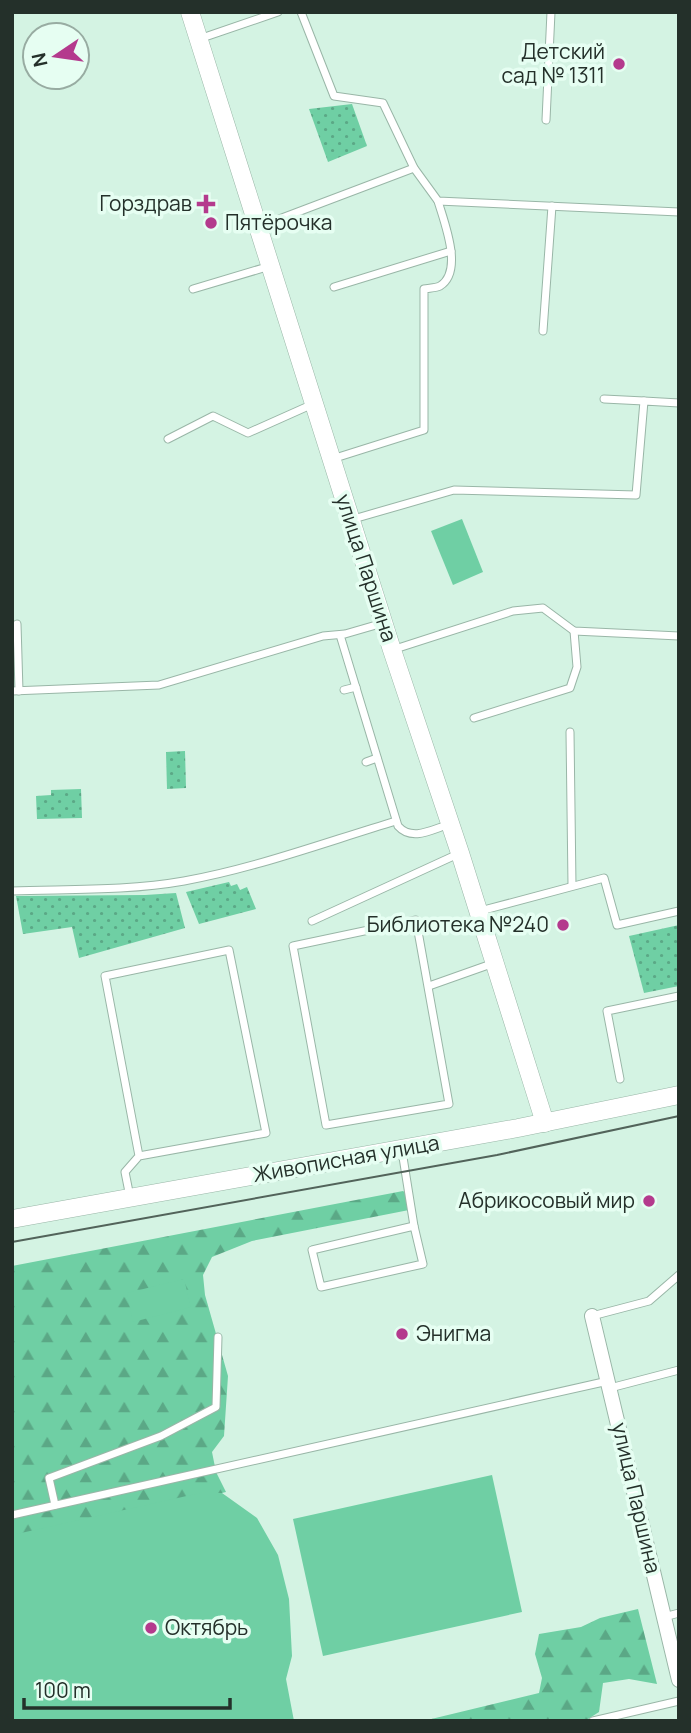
<svg xmlns="http://www.w3.org/2000/svg" width="691" height="1733" font-family="Manrope,sans-serif">
<defs>
<pattern id="grass-dots" width="8" height="8" patternUnits="userSpaceOnUse" patternTransform="scale(1.75)"><rect width="8" height="8" fill="#6fcfa4"/><path d="M2 2h.1M6 6h.1" fill="none" stroke="#5ba886" stroke-width="1.8" stroke-linecap="round"/></pattern>
<pattern id="forest-firs" width="22" height="20" patternUnits="userSpaceOnUse" patternTransform="scale(1.75)"><rect width="22" height="20" fill="#6fcfa4"/><path d="M5 1l3.5 6h-7zM16 11l3.5 6h-7z" fill="#5ba886"/></pattern>
</defs>
<rect width="100%" height="100%" fill="#d4f3e3"/>
<g fill="url(#grass-dots)">
<path d="M352,104L367,146L328,162L309,109Z"/>
<path d="M185,751L186,788L167,789L166,752Z"/>
<path d="M81,789L82,818L37,819L36,796L51,795V790Z"/>
<path d="M229,882L231,886L237,884L240,890L247,887L256,909L199,924L186,892Z"/>
<path d="M176,893L185,928L79,958L72,927L23,934L16,896L145,895Z"/>
<path d="M679,925V986L644,993L629,936Z"/>
</g>
<g fill="url(#forest-firs)">
<path d="M403,1191L411,1197L409,1210L252,1241L212,1257L203,1275L205,1295L228,1376L224,1436L212,1452L216,1472L226,1492L12,1543V1266Z"/>
<path d="M638,1609L657,1684L629,1679L603,1683L599,1712L585,1721H423L539,1693L542,1678L535,1654L539,1634L581,1627L600,1618Z"/>
</g>
<g fill="#6fcfa4">
<path d="M462,519L483,572L453,585L431,531Z"/>
<path d="M184,1279L191,1307L133,1322L127,1293Z"/>
<path d="M492,1475L522,1612L323,1656L293,1519Z"/>
<path d="M200,1493H222L257,1518L278,1555L289,1599L292,1656L286,1679L294,1721H12V1535Z"/>
</g>
<g fill="none" stroke-linecap="round" stroke-linejoin="round">
<defs>
<g id="service">
<path d="M301,12L334,96L383,103L414,168"/>
<path d="M199,39L278,12"/>
<path d="M546,120L551,12"/>
<path d="M258,227L414,168L438,201L679,212"/>
<path d="M334,287L451,251"/>
<path d="M193,289L270,266"/>
<path d="M543,331L552,206"/>
<path d="M604,399L644,401"/>
<path d="M168,439L213,416L248,433L313,404"/>
<path d="M332,459L424,430V289C429,288 436,288 440,286C464,271 444,222 438,201"/>
<path d="M350,520L454,490L636,495L644,401L679,403"/>
<path d="M17,624L19,691"/>
<path d="M340,635L398,826C412,842 433,829 450,824"/>
<path d="M392,650L513,611L543,608L574,631L679,636"/>
<path d="M344,690L356,687"/>
<path d="M12,691L159,685L323,636L345,634L383,623"/>
<path d="M474,718L570,688L577,667L574,631"/>
<path d="M570,732L572,885"/>
<path d="M366,762L377,758"/>
<path d="M12,891C69,889 128,891 184,881C256,868 326,842 396,821"/>
<path d="M480,911L604,878L617,925L679,911"/>
<path d="M416,920L449,1104L326,1125L293,946Z"/>
<path d="M312,921L458,854"/>
<path d="M429,986L494,963"/>
<path d="M620,1079L607,1011L679,996"/>
<path d="M402,1151L414,1226"/>
<path d="M130,1197L125,1172L139,1156L266,1133L229,950L105,976L139,1156"/>
<path d="M414,1226L423,1264L321,1287L312,1250Z"/>
<path d="M592,1316L649,1301L679,1275"/>
<path d="M610,1388L679,1370"/>
<path d="M55,1505L49,1478L161,1436L216,1407L218,1337"/>
<path d="M12,1515L608,1381"/>
<path d="M664,1617L679,1613"/>
<path d="M593,1721L679,1701"/>
</g>
<path id="minor" d="M592,1316L679,1680"/>
<g id="tertiary">
<path d="M190,12L392,650L460,853L545,1123"/>
<path d="M12,1219L518,1128L679,1095"/>
</g>
</defs>
<use href="#service" stroke="#99b6a7" stroke-width="9"/>
<use href="#minor" stroke="#99b6a7" stroke-width="16"/>
<use href="#tertiary" stroke="#99b6a7" stroke-width="19"/>
<use href="#service" stroke="#fff" stroke-width="7"/>
<use href="#minor" stroke="#fff" stroke-width="14"/>
<use href="#tertiary" stroke="#fff" stroke-width="18"/>
<path stroke="#52635a" stroke-width="2" d="M12,1242L497,1155L679,1116"/>
</g>
<g fill="#b43a8d" stroke="#e6fef2" stroke-width="2.5">
<circle cx="619" cy="64" r="7"/>
<path d="M202.5 193.5h7v7h7v7h-7v7h-7v-7h-7v-7h7z"/>
<circle cx="211" cy="223" r="7"/>
<circle cx="563" cy="925" r="7"/>
<circle cx="649" cy="1201" r="7"/>
<circle cx="402" cy="1334" r="7"/>
<circle cx="151" cy="1628" r="7"/>
</g>
<g text-anchor="middle" stroke-width="7" stroke-linejoin="round" paint-order="stroke">
<g font-size="21" fill="#24302a" stroke="#e6fef2" text-anchor="end">
<text x="605" y="59">Детский<tspan x="605" dy="24">сад № 1311</tspan></text>
<text x="192" y="211">Горздрав</text>
<text x="225" y="230" text-anchor="start">Пятёрочка</text>
<text x="549" y="932">Библиотека №240</text>
<text x="635" y="1208">Абрикосовый мир</text>
<text x="416" y="1341" text-anchor="start">Энигма</text>
<text x="165" y="1635" text-anchor="start">Октябрь</text>
</g>
<g font-size="21" fill="#24302a" stroke="#e6fef2">
<text transform="translate(366 568) rotate(72)" y="7">улица Паршина</text>
<text transform="translate(346 1159) rotate(-10)" y="7">Живописная улица</text>
<text transform="translate(636 1498) rotate(77)" y="7">улица Паршина</text>
</g>
</g>
<rect width="691" height="1733" fill="none" stroke="#24302a" stroke-width="28"/>
<g transform="translate(56 56) rotate(257)"><circle r="33" fill="#e6fef2" stroke="#98aca2" stroke-width="2"/>
<path d="M0-5L12 26L0 18L-12 26Z" fill="#b43a8d"/>
<text y="-10" font-size="19" font-weight="bold" text-anchor="middle" fill="#24302a">N</text>
</g>
<path d="M24 1698v10h206v-10" fill="none" stroke="#24302a" stroke-width="3.5"/>
<text x="35" y="1698" font-size="21" fill="#24302a" stroke="#e6fef2" stroke-width="5" paint-order="stroke">100 m</text>
</svg>
